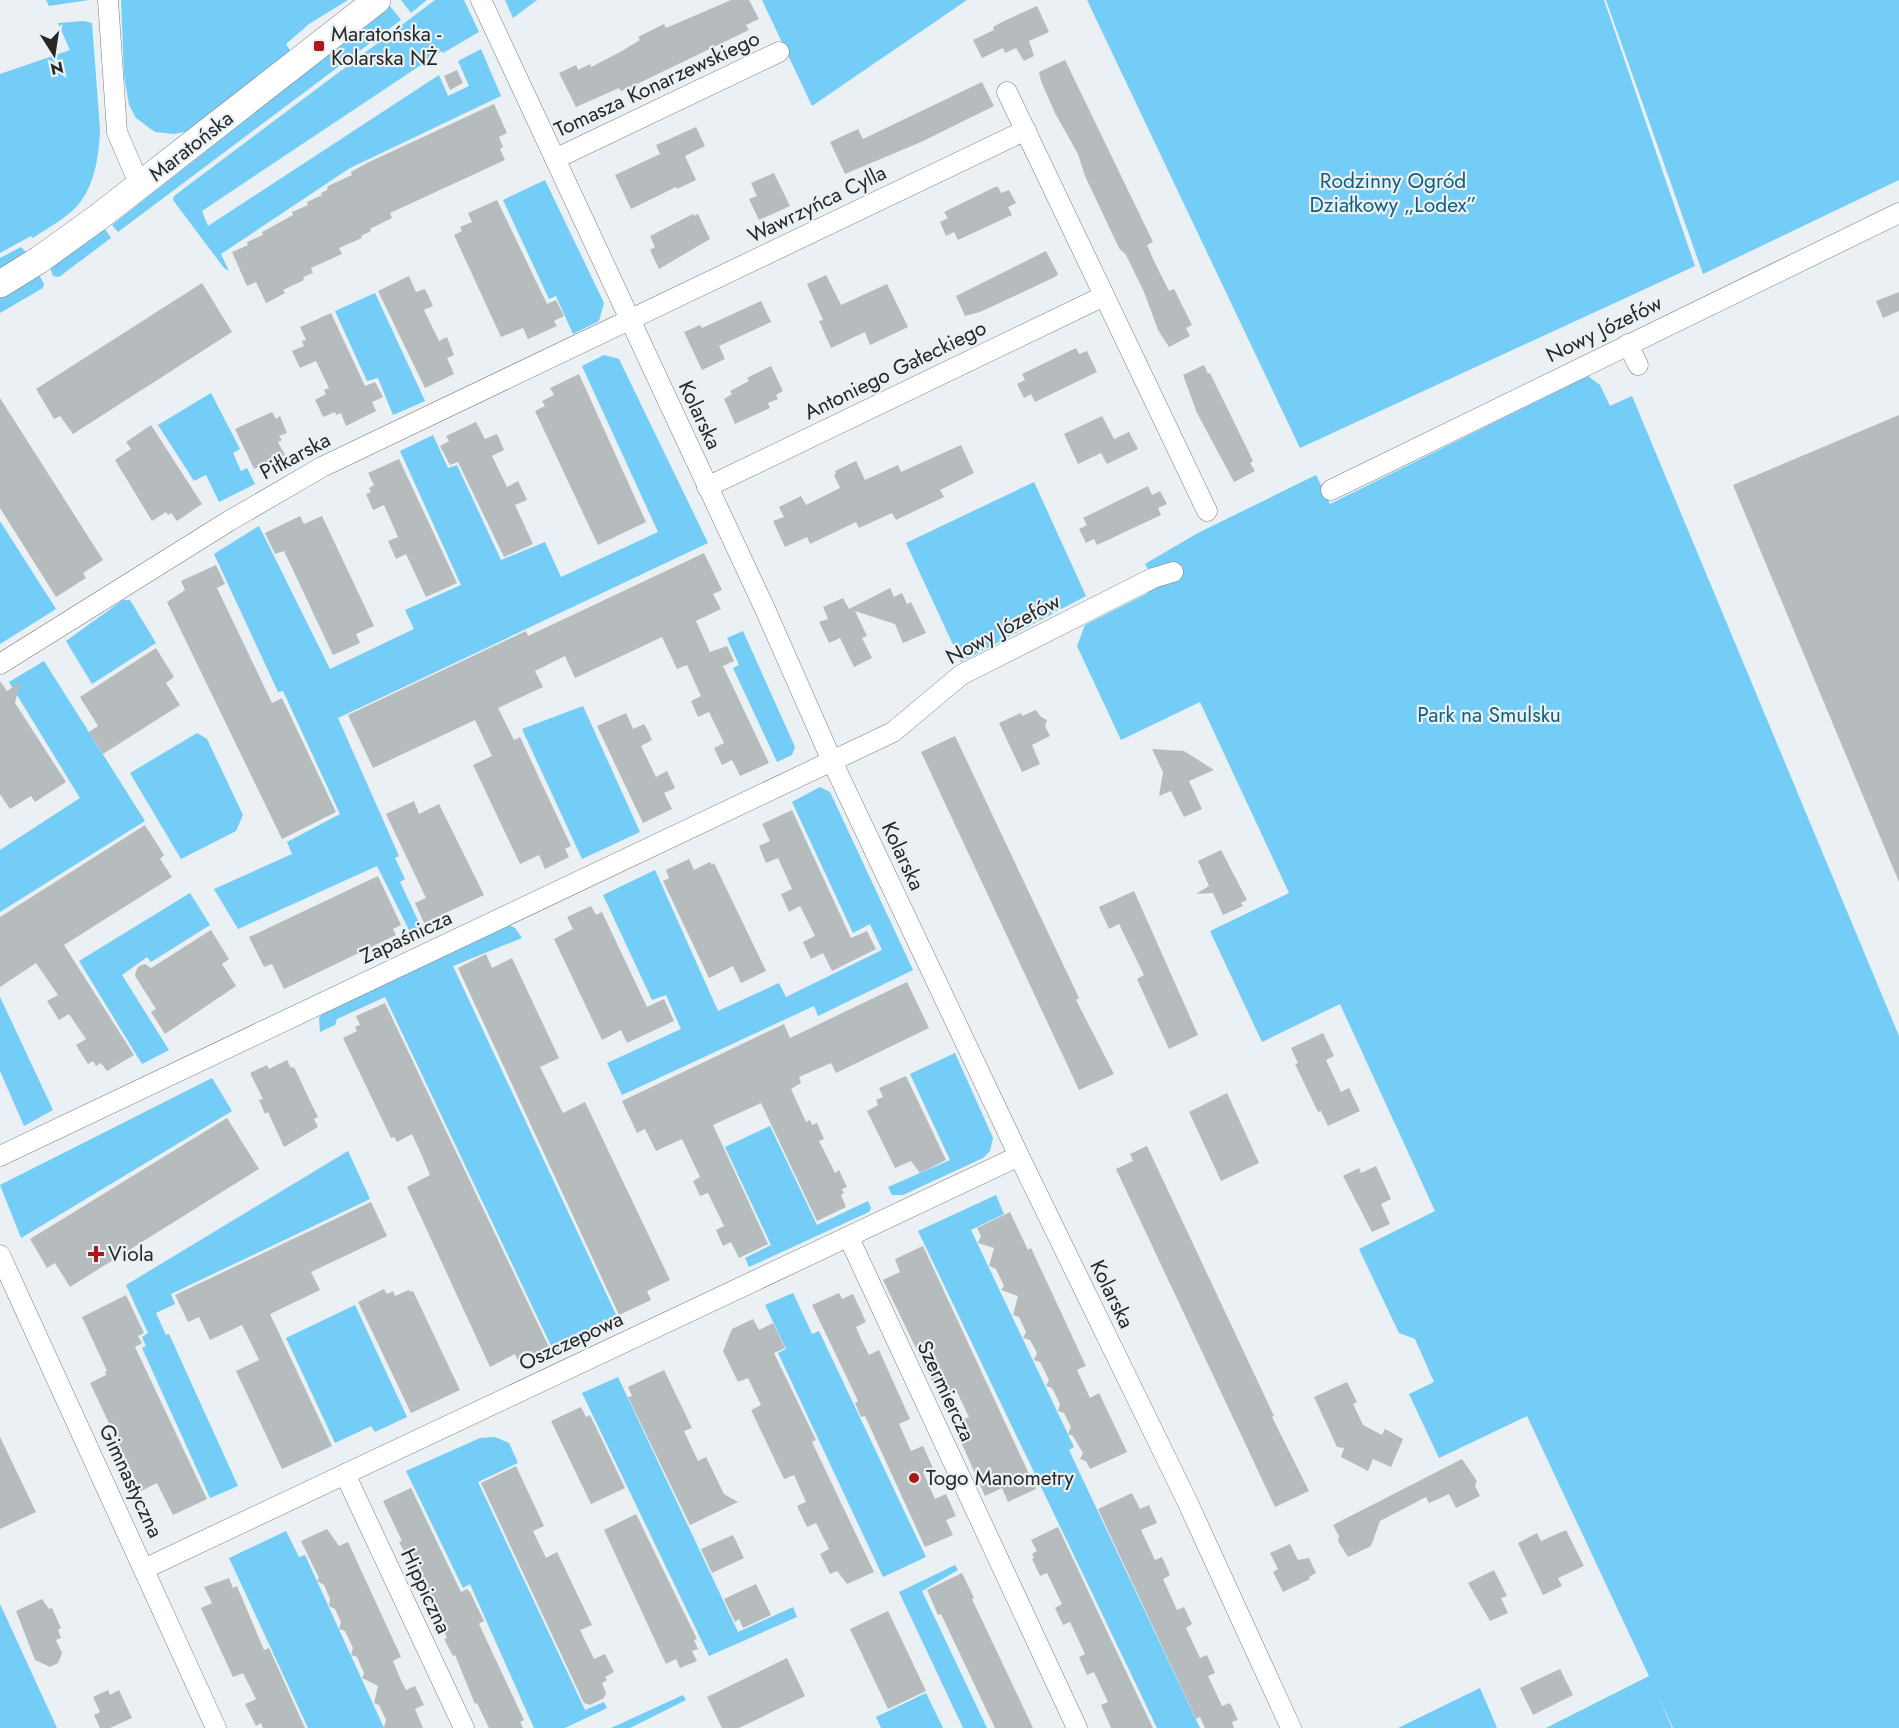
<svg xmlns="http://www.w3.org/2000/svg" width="1899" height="1728" font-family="Jost,sans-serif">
<rect width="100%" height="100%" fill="#eaf0f3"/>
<g fill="#73cdf6">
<path d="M46,0H89L49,6Z"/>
<path d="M121,0H348L309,24L286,44L291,52L189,131L174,134L155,132L136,118L129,105L124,76Z"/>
<path d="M401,0H427L411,13Z"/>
<path d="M435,0H464L479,32L443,53L442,51L202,211L208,226L439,75L448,96L469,86L458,61L481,49L501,96L350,168L221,254L229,271L224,268L173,200L174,196Z"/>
<path d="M505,0H537L513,18Z"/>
<path d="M762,0H967L812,106Z"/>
<path d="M1087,0H1604L1695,266L1300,448Z"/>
<path d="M1606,0H1899V180L1703,274Z"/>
<path d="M390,6L401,20L118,232L112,225Z"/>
<path d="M84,21L92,23L100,130C99,155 95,185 78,205C67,218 47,228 33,238L31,236L0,253V74L70,50L58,23Z"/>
<path d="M545,180L604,303L599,321L573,334L556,296L549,299L503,200Z"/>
<path d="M105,229L111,238L59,277L53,276L50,268Z"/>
<path d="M21,247L28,254L0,270V258Z"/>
<path d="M39,275L44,284L43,288L0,313V297Z"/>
<path d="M375,293L425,401L393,415L378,378L367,381L335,311Z"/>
<path d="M604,355L619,359L708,543L338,718L399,856L395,858L405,879L400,882L422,929L411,934L377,866L238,929L214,889L292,854L287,842L340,814L283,691L278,692L214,554L259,526L330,669L414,629L405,610L461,585L400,451L433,435L448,468L457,465L501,560L545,542L561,577L658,532L582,366Z"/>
<path d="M1588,376L1600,385L1610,406L1632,396L1899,1036V1728H1673L1658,1695L1672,1728H1546L1649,1676L1527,1416L1439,1458L1409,1394L1434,1382L1415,1339L1399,1333L1359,1249L1435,1211L1340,1004L1262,1042L1210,931L1289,893L1200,702L1121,740L1077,646L1085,625L1148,593L1153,578L1145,564L1198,533L1316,475L1330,504Z"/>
<path d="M211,393L240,449L233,453L241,471L247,468L255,484L219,502L206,475L194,481L158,425Z"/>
<path d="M1034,482L1086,596L961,662L906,543Z"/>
<path d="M0,521L56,609L0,644Z"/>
<path d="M123,600H130L156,643L92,684L66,641Z"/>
<path d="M743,631L795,747L792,755L777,762L733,668L739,665L727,638Z"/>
<path d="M44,661L145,821L0,912V850L80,798L9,682Z"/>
<path d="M583,706L640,832L582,859L522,729Z"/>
<path d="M197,733L207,739L243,815L236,831L181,859L130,773Z"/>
<path d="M820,787L830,792L913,970L818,1016L814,1006L622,1095L607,1063L681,1029L666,995L652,1000L603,895L655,870L718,1011L779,983L786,997L882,950L870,924L853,933L792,802Z"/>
<path d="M190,893L210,925L151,962L147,957L122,975L169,1050L142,1064L79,961Z"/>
<path d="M509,925L515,928L522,938L453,966L619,1321L554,1352L385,997L337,1019L335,1025L320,1032L319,1018L323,1013Z"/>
<path d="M0,997L53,1110L24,1126L0,1071Z"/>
<path d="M955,1053L993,1138L990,1151L983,1158L903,1195H892L888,1187L950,1160L910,1074Z"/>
<path d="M212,1078L232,1111L21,1238L0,1185Z"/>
<path d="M770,1126L817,1225L868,1201L871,1208L869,1212L749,1267L745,1258L771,1245L725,1147Z"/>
<path d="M348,1151L370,1199L171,1294L175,1304L156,1313L166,1335L169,1334L238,1486L210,1498L142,1348L146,1346L142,1337L148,1333L126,1285Z"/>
<path d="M996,1195L1004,1214L971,1230L1074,1447L1069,1450L1084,1482L1200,1728H1157L918,1231Z"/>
<path d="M793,1293L812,1334L819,1331L926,1557L883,1577L778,1353L786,1349L765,1305Z"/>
<path d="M355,1305L407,1417L375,1432L371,1426L335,1443L286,1338Z"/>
<path d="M618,1377L738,1632L793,1607L797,1617L709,1656L582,1393Z"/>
<path d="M495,1437L509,1443L518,1463L478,1482L585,1710L604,1702L607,1708L565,1728H534L470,1584L463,1588L406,1471L480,1438Z"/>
<path d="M286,1531L299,1557L305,1555L384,1728H308L229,1558Z"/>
<path d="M955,1565L958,1570L922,1591L987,1728H963L899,1592Z"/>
<path d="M0,1604L57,1728H0Z"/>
<path d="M1480,1688L1497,1728H1398Z"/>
<path d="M926,1693L943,1728H881L876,1717Z"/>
<path d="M683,1695L686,1700L630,1728H611Z"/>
</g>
<g fill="#b6bcbe">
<path d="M731,0H749L759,19L746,25L749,30L633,86L621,91L619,88L576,107L559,73L576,65L578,70L590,64L591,67L622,51L640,40L638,37L664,24L666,28Z"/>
<path d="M1037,6L1049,32L1029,41L1034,56L1024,61L1016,48L1005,53L1003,48L982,58L973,40L994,30L993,27L1002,22Z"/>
<path d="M1065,60L1153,242L1147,245L1153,259L1169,291L1174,289L1192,325L1186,328L1190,336L1169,347L1158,330L1144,292L1126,255L1119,248L1085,176L1078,154L1055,113L1041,81L1039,72Z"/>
<path d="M457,70L463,83L450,90L444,76Z"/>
<path d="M982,82L994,106L921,142L845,174L830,142L858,129L863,139Z"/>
<path d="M494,104L507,133L499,137L503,147L500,149L505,160L390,213L392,218L370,229L371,231L361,236L362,238L339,248L342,254L311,268L313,273L303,277L304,280L283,290L285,293L274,299L266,303L256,282L247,286L232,252L248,245L247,242L263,235L262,232L293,215L292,212L308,205L307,202L322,195L321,193L327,190L328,186L352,175L351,172L367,163Z"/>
<path d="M696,127L705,146L685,156L696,180L677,189L676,187L631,209L615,175L660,154L656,145Z"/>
<path d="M774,173L790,206L759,220L749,199L757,196L751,183Z"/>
<path d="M995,187H998L1001,193L1009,190L1016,203L1008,207L1012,215L958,240L954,232L946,236L940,222L948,218L944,212Z"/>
<path d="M497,200L547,304L556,300L564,316L554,321L557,326L528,339L523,328L501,337L454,235L462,231L460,227L472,222L468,213Z"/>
<path d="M693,214L694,216L698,214L710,239L659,269L650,250L655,247L650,236Z"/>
<path d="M1046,251L1058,274L1055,277L980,312L965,316L956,296Z"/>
<path d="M826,275L841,305L887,284L908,327L870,345L865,332L831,348L819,321L823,320L807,284Z"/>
<path d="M409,276L416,292L425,289L433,306L424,310L439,341L447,337L454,355L447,358L454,374L425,388L378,291Z"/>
<path d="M202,283L232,332L73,434L60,416L54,419L36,389Z"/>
<path d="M1899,292V311L1883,318L1876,301Z"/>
<path d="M761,301L771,322L719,346L725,359L702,370L684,332L700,325L702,328Z"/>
<path d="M331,313L365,386L375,382L383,397L372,402L376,411L346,426L341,413L336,415L335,412L323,417L319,408L315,400L326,394L324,390L329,388L316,361L300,368L292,351L304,346L302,341L306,340L300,327Z"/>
<path d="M1076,348L1079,354L1087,351L1097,372L1035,402L1031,394L1024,398L1017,384L1025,380L1022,374Z"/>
<path d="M1204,365L1208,374L1210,373L1253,461L1250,463L1255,471L1234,482L1197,413L1183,375Z"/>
<path d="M771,366L783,391L776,395L778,399L768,403L770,408L735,424L724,399L732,394L730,391L749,381L747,378Z"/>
<path d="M579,374L646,522L598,545L535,411L545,406L542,401L554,395L550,388Z"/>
<path d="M0,398L103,560L83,573L86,578L56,597L0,508Z"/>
<path d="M272,412L276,419L280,416L287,433L279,436L282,440L278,442L285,455L254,469L235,429Z"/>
<path d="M1899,415V882L1733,485Z"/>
<path d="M1102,416L1114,439L1129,432L1138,449L1107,464L1101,453L1078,464L1064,434Z"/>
<path d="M476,422L485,439L497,434L504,450L492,456L507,487L518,481L527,500L515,505L533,544L504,557L458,462L450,465L440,446L449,441L446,436Z"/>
<path d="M151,425L202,504L177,521L171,513L168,515L166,512L152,521L115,460L131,449L126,442Z"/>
<path d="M961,445L974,473L940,490L944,497L896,520L892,513L859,528L856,522L810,544L807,537L785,547L773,521L784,517L779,507L801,496L806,505L840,488L834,475L836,474L835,471L856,461L865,480L898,465L901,472Z"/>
<path d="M399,459L457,583L426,597L406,554L396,559L388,541L398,537L384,505L373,510L366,494L371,492L369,488L374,485L368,473Z"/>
<path d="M1148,486L1152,495L1160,491L1167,504L1158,508L1161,515L1097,545L1094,539L1086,543L1079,529L1087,525L1083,518Z"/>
<path d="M300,516L304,524L322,516L374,626L356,634L360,643L333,655L284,551L275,554L265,533Z"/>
<path d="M704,553L722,590L713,594L721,609L696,621L710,652L727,646L734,661L723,666L769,763L740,776L732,760L722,765L714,748L724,743L709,712L698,717L691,701L701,696L687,665L677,669L662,637L575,678L565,656L535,671L543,687L498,708L514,740L520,737L571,846L565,849L569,857L545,869L539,855L520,864L473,765L492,756L475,720L373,768L348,715L526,631L528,636Z"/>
<path d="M216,565L225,584L217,588L272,703L282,698L336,812L282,839L167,602L185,590L181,581Z"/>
<path d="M890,588L894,597L902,593L907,604L911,602L926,633L903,643L895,624L855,611L867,636L862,638L872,658L854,667L840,638L829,643L819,622L828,619L823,607L843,598L849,609Z"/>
<path d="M156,648L174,677L166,683L180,705L103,754L89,732L98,726L80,697Z"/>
<path d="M0,681L7,691L20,682L15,703L66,782L35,802L31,796L10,809L0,794Z"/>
<path d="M1036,710L1041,717L1047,720L1045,726L1050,736L1032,745L1040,764L1022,772L999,723L1021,713L1022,716Z"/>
<path d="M626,713L633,729L644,724L648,731L652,740L641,746L656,777L667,771L675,788L664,793L672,809L643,823L597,726Z"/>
<path d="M955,736L1079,998L1076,1000L1114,1074L1079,1090L921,752Z"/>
<path d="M1152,749L1184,751L1214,770L1189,781L1202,809L1184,817L1171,791L1159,796L1163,772Z"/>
<path d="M414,801L419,814L439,804L484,895L424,923L415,903L426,898L386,814Z"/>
<path d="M792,810L851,938L867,931L876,949L832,971L823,953L811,959L803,942L815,936L800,906L789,912L781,894L792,889L778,858L766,863L759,846L770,841L762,824Z"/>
<path d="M145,825L164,855L160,859L172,877L64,945L134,1055L107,1071L101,1063L96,1066L93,1061L88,1064L82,1055L76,1045L86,1039L69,1014L59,1020L47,1001L58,995L36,963L0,987V917Z"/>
<path d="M1221,850L1247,900L1241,903L1243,906L1223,915L1213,893L1196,894L1209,886L1198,861Z"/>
<path d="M689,859L694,870L710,862L712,865L714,863L766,971L741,983L733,966L709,978L663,881L669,878L666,870Z"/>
<path d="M378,876L401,925L393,929L396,935L284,989L272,964L264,967L249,937Z"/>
<path d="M1134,891L1198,1035L1169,1049L1137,979L1144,975L1119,924L1109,929L1099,907Z"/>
<path d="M591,906L596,915L602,912L647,1007L664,999L674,1021L627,1043L621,1030L602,1040L554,939L573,929L567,917Z"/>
<path d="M211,930L229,959L222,964L236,986L165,1034L151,1012L156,1009L135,976L136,971L139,966L145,964L151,968Z"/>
<path d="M486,954L492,968L512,958L559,1058L540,1067L563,1113L585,1102L670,1280L647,1291L651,1300L619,1315L458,968Z"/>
<path d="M907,982L929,1028L836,1073L831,1063L799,1077L801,1083L791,1089L806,1122L810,1120L812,1125L817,1123L824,1139L819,1141L835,1173L839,1170L847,1187L842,1189L844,1193L841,1195L846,1207L817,1221L761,1103L713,1125L768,1244L739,1258L731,1242L723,1246L719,1237L716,1230L724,1226L708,1193L700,1196L693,1181L700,1177L682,1139L656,1151L645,1129L637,1133L622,1101L784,1024L790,1038Z"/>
<path d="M385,1003L549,1347L518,1361L515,1354L490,1367L407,1187L430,1175L422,1156L412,1134L397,1142L394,1137L391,1138L343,1038L357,1031L355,1027L360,1025L356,1016Z"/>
<path d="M1323,1033L1334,1056L1326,1060L1341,1092L1349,1088L1360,1111L1328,1126L1321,1111L1318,1112L1295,1064L1298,1063L1291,1048Z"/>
<path d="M287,1060L291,1068L294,1067L311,1103L318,1117L314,1119L318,1127L284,1147L268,1112L265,1114L259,1100L263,1099L250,1073L267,1065L269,1069Z"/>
<path d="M906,1076L946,1160L920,1173L911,1161L895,1168L867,1111L878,1105L876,1100L883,1097L879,1088Z"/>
<path d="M1227,1093L1259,1163L1221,1181L1189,1112Z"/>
<path d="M227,1118L259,1169L70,1287L55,1263L47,1268L30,1239Z"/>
<path d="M1147,1146L1274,1416L1272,1417L1309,1491L1275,1507L1116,1169L1133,1161L1130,1154Z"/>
<path d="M1376,1166L1391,1199L1381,1204L1390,1224L1372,1232L1343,1176L1359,1168L1361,1173Z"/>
<path d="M371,1202L387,1236L311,1272L320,1290L270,1314L332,1446L282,1469L236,1371L259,1360L242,1325L210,1340L199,1317L188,1322L175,1295Z"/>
<path d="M1010,1212L1028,1250L1031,1248L1086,1366L1077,1370L1090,1398L1099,1393L1127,1452L1090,1469L1086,1461L1080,1459L1083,1453L1073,1436L1068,1434L1071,1427L1064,1413L1058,1411L1060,1404L1052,1388L1046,1386L1049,1380L1040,1362L1034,1360L1037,1353L1030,1340L1023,1338L1026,1332L1019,1317L1013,1315L1018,1296L1001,1290L1004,1286L996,1269L989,1266L994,1248L978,1243L981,1236L977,1228Z"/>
<path d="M923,1246L1036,1489L1008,1502L1002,1488L985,1496L953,1424L969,1417L956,1390L940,1398L883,1280L900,1272L895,1259Z"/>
<path d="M384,1289L387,1294L393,1291L395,1296L409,1290L410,1292L413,1291L460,1390L411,1413L358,1302Z"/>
<path d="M839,1293L842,1299L853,1294L866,1322L856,1327L862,1341L869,1355L879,1350L910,1419L899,1424L911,1451L923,1446L933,1468L923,1472L935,1499L946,1494L956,1516L946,1520L953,1535L925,1547L865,1416L861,1417L855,1403L858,1401L812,1305Z"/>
<path d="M126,1295L144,1333L138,1336L142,1343L135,1347L207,1499L173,1515L157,1483L141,1491L90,1383L106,1375L105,1372L107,1371L82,1317Z"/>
<path d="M753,1319L759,1330L773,1323L785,1348L774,1353L816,1440L812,1442L874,1572L847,1584L837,1571L830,1574L820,1554L829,1549L816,1523L807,1527L797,1506L806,1502L794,1475L784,1479L751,1410L761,1405L748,1378L738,1382L723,1351L732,1329Z"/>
<path d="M664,1370L692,1428L684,1431L698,1461L706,1457L724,1494L738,1502L690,1525L628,1397L632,1396L628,1387Z"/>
<path d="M1347,1382L1357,1402L1353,1404L1363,1425L1382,1435L1385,1429L1403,1439L1391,1467L1373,1459L1368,1471L1341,1457L1344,1448L1337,1447L1314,1397Z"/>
<path d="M581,1407L586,1417L590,1415L625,1488L591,1504L551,1421Z"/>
<path d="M0,1437L36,1512L0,1529Z"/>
<path d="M1462,1459L1477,1481L1475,1486L1480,1496L1456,1508L1449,1494L1429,1503L1426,1497L1380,1521L1371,1546L1348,1557L1338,1541L1339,1536L1333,1525Z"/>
<path d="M516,1466L544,1526L533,1531L546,1558L557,1552L592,1625L580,1630L594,1659L605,1654L614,1672L605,1677L607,1680L602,1683L606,1693L604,1698L590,1705L584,1703L481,1483Z"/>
<path d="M411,1488L461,1592L467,1589L470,1592L484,1621L479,1624L524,1720L520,1722L523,1728H489L477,1703L475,1704L455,1655L453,1656L444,1639L447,1638L433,1607L429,1608L421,1590L424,1588L399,1542L402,1541L383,1501Z"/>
<path d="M1132,1493L1140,1509L1149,1505L1157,1523L1141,1530L1155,1560L1162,1557L1170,1575L1163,1579L1177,1610L1184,1607L1192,1624L1186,1628L1200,1658L1207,1655L1215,1673L1208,1676L1222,1706L1230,1703L1238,1720L1232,1722L1234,1728H1205L1200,1717L1196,1719L1098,1509Z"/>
<path d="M636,1514L697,1639L694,1640L698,1649L692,1651L697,1661L680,1668L676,1659L666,1664L604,1530Z"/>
<path d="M1058,1527L1112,1642L1153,1728H1111L1101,1705L1108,1702L1094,1672L1087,1675L1079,1657L1085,1654L1070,1622L1063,1625L1055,1608L1062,1604L1047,1573L1040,1576L1032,1559L1034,1558L1032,1554L1037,1551L1031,1540Z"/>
<path d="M327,1529L339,1546L348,1542L401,1657L393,1661L399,1676L406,1690L415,1686L424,1705L415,1709L423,1728H384L386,1720L379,1705L374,1703L378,1686L362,1678L364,1673L357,1657L351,1655L353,1648L345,1631L339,1629L341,1622L335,1609L329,1606L330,1599L324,1585L317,1581L319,1578L301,1541Z"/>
<path d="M1566,1530L1584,1566L1558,1578L1562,1586L1543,1595L1518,1543L1537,1533L1541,1541Z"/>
<path d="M733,1535L744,1558L712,1573L701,1549Z"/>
<path d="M1290,1544L1298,1560L1309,1558L1316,1573L1309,1577L1310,1579L1283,1592L1273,1572L1278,1569L1270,1553Z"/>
<path d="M1494,1570L1507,1596L1501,1598L1508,1613L1490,1621L1468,1583Z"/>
<path d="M962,1573L974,1598L972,1599L1033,1728H995L941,1614L938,1615L927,1590Z"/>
<path d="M229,1578L233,1588L237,1586L264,1650L269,1648L305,1728H263L261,1723L256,1726L245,1704L256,1699L243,1673L233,1677L201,1608L212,1603L204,1587Z"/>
<path d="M756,1584L771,1615L743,1628L739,1619L735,1622L724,1599Z"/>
<path d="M42,1599L49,1609L52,1608L61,1628L58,1630L61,1638L56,1640L62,1653L58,1663L50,1667L35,1660L16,1611Z"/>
<path d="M888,1611L926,1691L888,1709L850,1629Z"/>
<path d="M787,1658L805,1696L739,1728H722L707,1697Z"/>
<path d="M1560,1669L1573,1695L1533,1715L1520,1688Z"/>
<path d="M108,1690L110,1695L119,1690L132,1718L110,1728H100L94,1715L100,1712L93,1697Z"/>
</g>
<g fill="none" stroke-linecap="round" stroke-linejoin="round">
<defs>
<g id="street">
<path d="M108,0L117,132L140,186"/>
<path d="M481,0L765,609L832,761L1019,1156L1187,1501L1291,1728"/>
<path d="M1007,92L1207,511"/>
<path d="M555,159L779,52"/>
<path d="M1628,344L1638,365"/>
<path d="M707,487L1104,296"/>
<path d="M1331,490L1899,213"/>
<path d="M0,664L229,521L322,467L1026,130"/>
<path d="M0,1156L893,732L961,675L1153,578L1173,572"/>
<path d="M849,1238L1077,1728"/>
<path d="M0,1255L216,1728"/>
<path d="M345,1474L464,1728"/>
<path d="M144,1569L1019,1156"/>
</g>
<path id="secondary" d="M0,284L39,260L100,216L377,0"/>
</defs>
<use href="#street" stroke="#797e81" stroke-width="21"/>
<use href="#secondary" stroke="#797e81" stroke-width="28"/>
<use href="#street" stroke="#fff" stroke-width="20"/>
<use href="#secondary" stroke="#fff" stroke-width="27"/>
</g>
<g fill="#ab181e" stroke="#eaf0f3" stroke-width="2">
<rect x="313" y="40" width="12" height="12" rx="3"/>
<path d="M93 1245h6v6h6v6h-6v6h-6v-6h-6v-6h6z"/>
<circle cx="914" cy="1478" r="6"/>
</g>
<g text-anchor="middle" stroke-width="4.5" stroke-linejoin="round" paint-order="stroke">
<g font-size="21" fill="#252728" stroke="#eaf0f3" text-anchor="start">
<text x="331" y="41">Maratońska -<tspan x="331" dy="24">Kolarska NŻ</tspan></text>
<text x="108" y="1261">Viola</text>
<text x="926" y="1485">Togo Manometry</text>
</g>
<g font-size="21" fill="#252728" stroke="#eaf0f3">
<text transform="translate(657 84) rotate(-25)" y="7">Tomasza Konarzewskiego</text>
<text transform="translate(191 146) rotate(-38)" y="7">Maratońska</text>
<text transform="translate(817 204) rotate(-26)" y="7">Wawrzyńca Cylla</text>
<text transform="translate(1604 329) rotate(-26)" y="7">Nowy Józefów</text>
<text transform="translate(895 370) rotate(-26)" y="7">Antoniego Gałeckiego</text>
<text transform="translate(700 415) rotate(65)" y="7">Kolarska</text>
<text transform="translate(295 456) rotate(-28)" y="7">Piłkarska</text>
<text transform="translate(1003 629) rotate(-28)" y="7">Nowy Józefów</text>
<text transform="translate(903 856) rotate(65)" y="7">Kolarska</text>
<text transform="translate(406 937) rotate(-25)" y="7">Zapaśnicza</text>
<text transform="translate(1112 1294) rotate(64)" y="7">Kolarska</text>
<text transform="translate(571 1341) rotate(-25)" y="7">Oszczepowa</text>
<text transform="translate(946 1391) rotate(65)" y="7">Szermiercza</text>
<text transform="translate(131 1481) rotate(65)" y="7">Gimnastyczna</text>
<text transform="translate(426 1591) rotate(65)" y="7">Hippiczna</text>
</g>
<g font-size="21" fill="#115f7c" stroke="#eaf0f3">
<text x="1393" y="188">Rodzinny Ogród<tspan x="1393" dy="24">Działkowy „Lodex”</tspan></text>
<text x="1489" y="722">Park na Smulsku</text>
</g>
</g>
<g transform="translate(54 54) rotate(168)" stroke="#eaf0f3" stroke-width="4.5" paint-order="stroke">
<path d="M0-4.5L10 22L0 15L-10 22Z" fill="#252728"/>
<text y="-9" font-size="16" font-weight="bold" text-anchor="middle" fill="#252728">N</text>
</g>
</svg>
